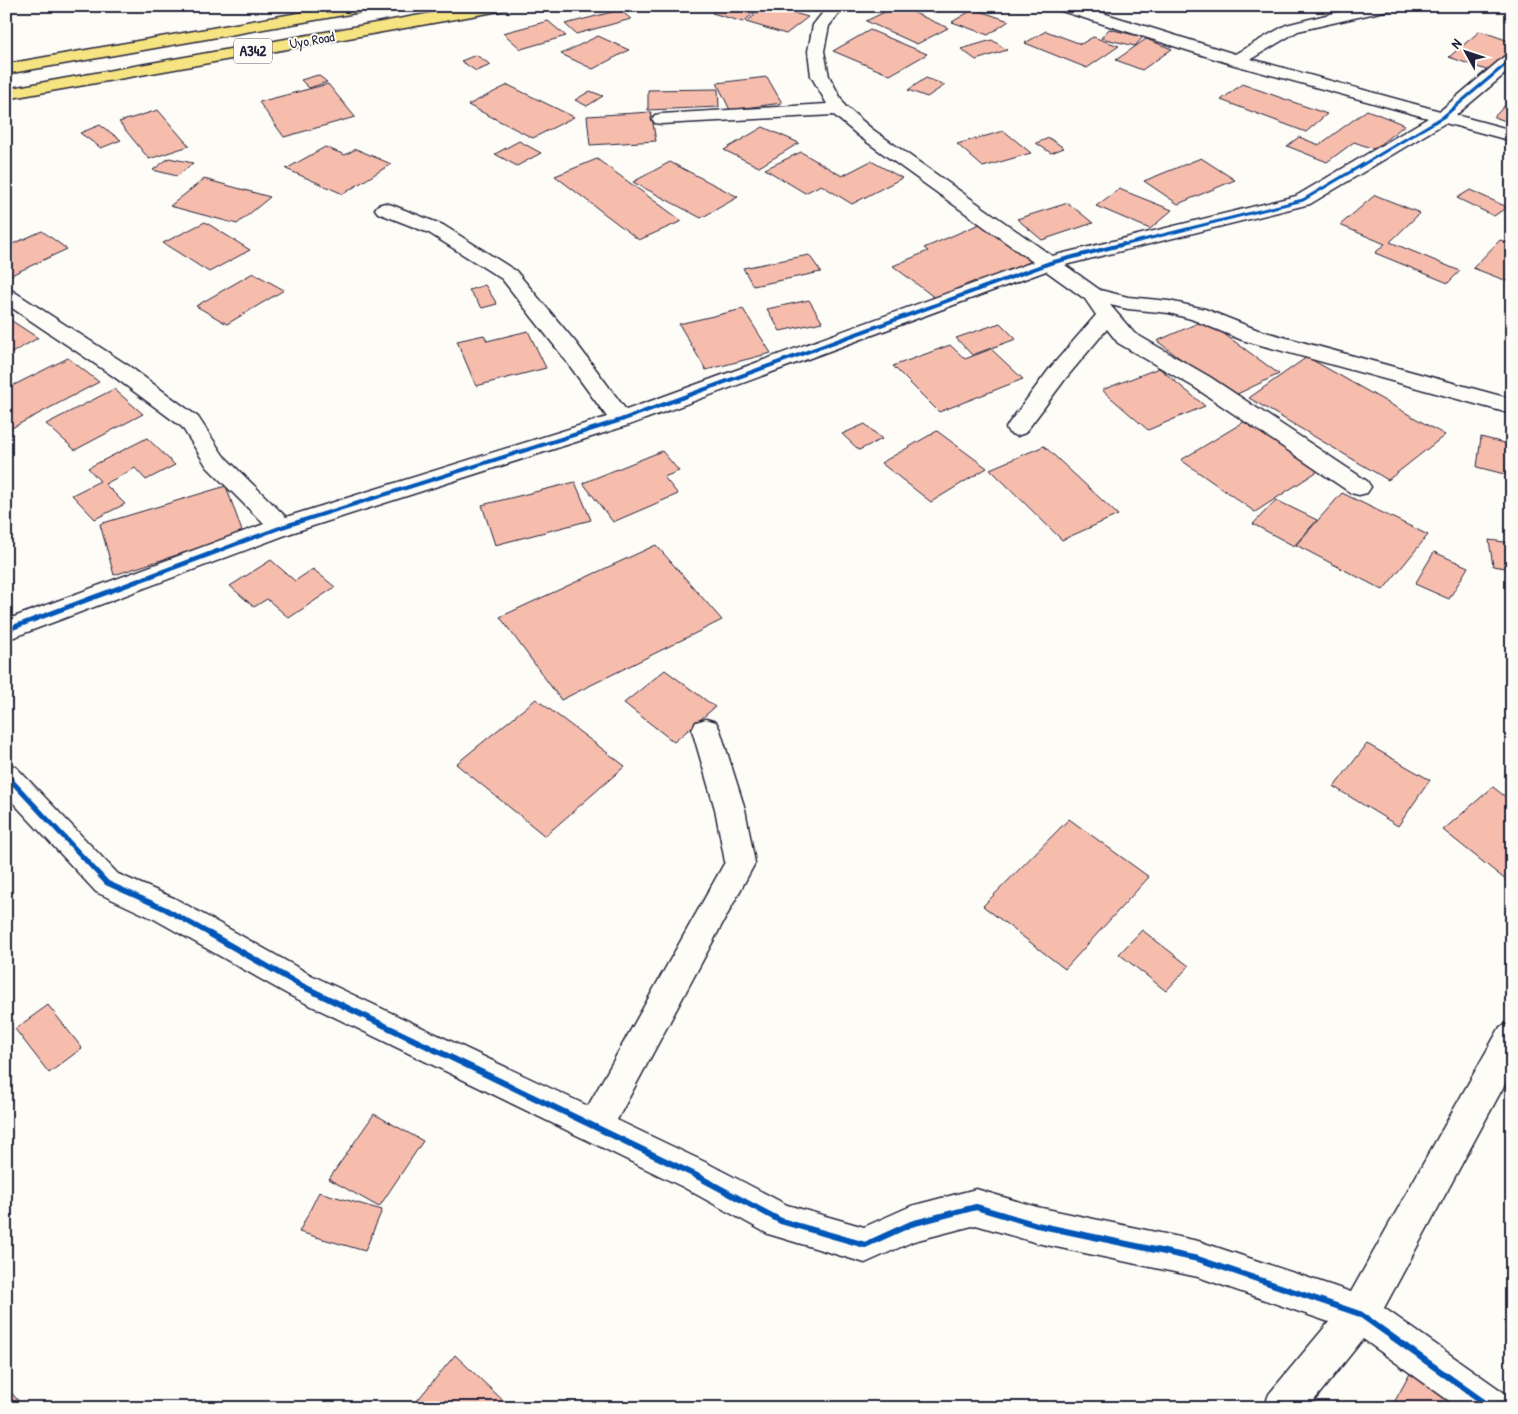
<svg xmlns="http://www.w3.org/2000/svg" width="1518" height="1414" font-family="'Patrick Hand',sans-serif">
<rect width="100%" height="100%" fill="#fdfcf7"/>
<filter id="ink" filterUnits="userSpaceOnUse"><feTurbulence type="fractalNoise" baseFrequency=".02" numOctaves="2"/><feDisplacementMap in="SourceGraphic" scale="10" xChannelSelector="R" yChannelSelector="G"/><feConvolveMatrix kernelMatrix="1 2 1 2 8 2 1 2 1" color-interpolation-filters="sRGB"/></filter>
<g filter="url(#ink)">
<g fill="#f6bdad" stroke="#22223b">
<path d="M721,6H753L760,8L743,22L712,13Z"/>
<path d="M767,6H770L808,17L786,34L746,22Z"/>
<path d="M897,6H899L948,28L917,44L866,21Z"/>
<path d="M974,9L1009,21L988,35L952,22Z"/>
<path d="M620,10L631,19L576,34L565,24Z"/>
<path d="M548,21L566,36L521,49L503,33Z"/>
<path d="M1109,29L1143,37L1135,46L1101,38Z"/>
<path d="M870,30L927,54L890,75L833,51Z"/>
<path d="M1046,31L1081,44L1093,37L1119,46L1087,68L1025,43Z"/>
<path d="M1480,31L1512,42V51L1489,71L1449,57Z"/>
<path d="M598,36L629,50L593,69L561,54Z"/>
<path d="M1146,39L1172,49L1142,70L1116,60Z"/>
<path d="M992,40L1007,50L976,60L961,49Z"/>
<path d="M476,55L491,65L476,71L461,61Z"/>
<path d="M318,75L327,82L309,88L301,80Z"/>
<path d="M767,77L782,103L730,110L717,83Z"/>
<path d="M926,78L945,85L927,97L908,90Z"/>
<path d="M328,84L355,117L284,137L259,102Z"/>
<path d="M1242,84L1327,114L1306,132L1221,100Z"/>
<path d="M508,85L574,117L533,138L468,105Z"/>
<path d="M718,89L719,107L648,110V90Z"/>
<path d="M590,91L603,96L587,106L575,100Z"/>
<path d="M1512,98V123L1494,117Z"/>
<path d="M158,110L189,146L149,159L119,122Z"/>
<path d="M1367,110L1405,125L1374,149L1354,142L1327,162L1287,146L1299,137L1319,145Z"/>
<path d="M651,112L656,141L590,145L587,116Z"/>
<path d="M100,125L121,140L101,148L80,133Z"/>
<path d="M763,127L799,143L759,167L724,150Z"/>
<path d="M1004,131L1031,153L983,167L957,144Z"/>
<path d="M1049,138L1064,148L1051,153L1036,143Z"/>
<path d="M519,141L541,153L517,166L495,154Z"/>
<path d="M325,147L345,155L356,149L391,164L343,194L286,169Z"/>
<path d="M801,152L842,176L871,161L902,178L852,204L821,185L805,193L765,169Z"/>
<path d="M169,158L193,163L177,176L153,170Z"/>
<path d="M1201,158L1235,180L1178,204L1144,181Z"/>
<path d="M597,159L682,221L639,240L555,176Z"/>
<path d="M670,162L738,197L701,218L633,182Z"/>
<path d="M204,179L270,197L237,224L170,206Z"/>
<path d="M1119,189L1172,210L1150,229L1096,206Z"/>
<path d="M1470,190L1507,207L1494,216L1457,198Z"/>
<path d="M1375,195L1420,213L1390,242L1460,271L1448,283L1375,253L1385,244L1340,225Z"/>
<path d="M1068,203L1093,223L1042,240L1017,219Z"/>
<path d="M205,222L250,250L209,272L163,243Z"/>
<path d="M982,223L1035,260L980,284L975,281L935,298L893,266L928,251L924,248Z"/>
<path d="M42,231L67,249L9,276L6,274V247Z"/>
<path d="M1500,240L1512,244V283L1473,268Z"/>
<path d="M809,255L821,272L753,286L743,268Z"/>
<path d="M253,273L284,290L227,324L196,306Z"/>
<path d="M485,285L497,304L482,308L469,290Z"/>
<path d="M809,300L822,322L780,331L767,309Z"/>
<path d="M743,309L771,353L706,370L679,324Z"/>
<path d="M9,319L38,338L6,356V321Z"/>
<path d="M1205,320L1279,374L1231,397L1157,341Z"/>
<path d="M1000,323L1016,339L972,355L956,338Z"/>
<path d="M528,331L546,368L476,386L457,341L484,335L487,341Z"/>
<path d="M950,345L965,359L991,349L1023,379L939,412L893,366Z"/>
<path d="M1307,357L1445,435L1388,480L1249,398Z"/>
<path d="M68,358L99,382L6,431V389Z"/>
<path d="M1159,368L1205,406L1148,430L1102,390Z"/>
<path d="M114,389L143,414L75,450L46,424Z"/>
<path d="M1247,420L1321,469L1255,512L1181,460Z"/>
<path d="M865,424L882,439L859,450L842,434Z"/>
<path d="M937,431L987,468L931,502L881,463Z"/>
<path d="M1481,437L1512,445V476L1477,467Z"/>
<path d="M147,438L175,465L146,480L135,468L105,484L125,504L95,519L72,495L100,481L88,468Z"/>
<path d="M1044,446L1118,515L1062,540L990,469Z"/>
<path d="M662,451L679,471L664,477L678,494L613,522L583,483Z"/>
<path d="M575,482L591,520L495,545L482,505Z"/>
<path d="M226,486L243,534L114,575L100,524Z"/>
<path d="M1342,493L1428,535L1383,590L1296,545Z"/>
<path d="M1276,500L1317,520L1294,546L1253,524Z"/>
<path d="M1489,540L1512,543V569L1493,566Z"/>
<path d="M656,545L722,620L561,700L500,617Z"/>
<path d="M1434,552L1468,567L1449,599L1415,584Z"/>
<path d="M271,560L295,581L313,569L335,587L289,618L267,599L254,607L230,586Z"/>
<path d="M665,670L715,707L674,742L624,703Z"/>
<path d="M536,699L625,766L545,836L456,764Z"/>
<path d="M1367,744L1430,780L1398,826L1334,787Z"/>
<path d="M1493,787L1512,802V885L1443,830Z"/>
<path d="M1069,819L1149,877L1065,969L983,906Z"/>
<path d="M1142,930L1189,966L1166,991L1119,954Z"/>
<path d="M48,1005L82,1048L49,1073L15,1029Z"/>
<path d="M374,1114L423,1141L379,1207L329,1179Z"/>
<path d="M319,1192L382,1210L365,1251L299,1232Z"/>
<path d="M455,1355L511,1408H411Z"/>
<path d="M1412,1370L1460,1408H1391Z"/>
<path d="M6,1386L24,1408H6Z"/>
</g>
<g fill="none" stroke-linecap="round" stroke-linejoin="round">
<defs>
<g id="street">
<path d="M828,6H845L829,26L824,51L829,76L845,106L872,129L1052,256L1296,196L1428,118L1231,64L1055,9L1053,6H1081L1090,9L1235,54L1286,25L1362,6H1395L1393,9L1298,31L1251,59L1440,111L1506,55L1512,54V68L1456,115L1512,130V141L1445,123L1310,204L1065,265L1100,290L1128,297L1169,301L1205,309L1258,330L1512,399V414L1242,340L1191,319L1169,313L1128,309L1110,305L1134,333L1210,377L1367,481L1371,487L1367,493L1359,495L1351,493L1194,387L1118,343L1107,329L1066,378L1025,433L1017,436L1009,433L1006,428L1009,423L1050,368L1096,315L1085,299L1046,271L629,425L291,533L6,640V620L264,524L207,467L182,427L113,376L6,304V289L13,291L129,366L198,417L223,455L286,517L607,417L561,354L502,279L429,233L378,213L375,209L378,205L385,203L392,205L443,225L516,271L577,344L626,410L1033,262L860,137L834,115L661,124L655,123L652,119L655,115L661,114L827,104L811,76L808,51L813,25Z"/>
<path d="M706,719L716,722L720,730L745,809L755,863L617,1120L707,1163L787,1205L864,1227L911,1206L976,1189L1037,1207L1198,1241L1351,1292L1500,1027L1512,1023V1071L1384,1308L1506,1394L1511,1408H1459L1363,1339L1308,1408H1264L1269,1394L1329,1322L1198,1277L1037,1243L976,1225L914,1241L865,1263L768,1234L683,1187L289,995L154,919L96,892L6,795V763L16,767L118,874L176,899L311,975L588,1106L725,862L715,809L692,730L696,722Z"/>
</g>
<g id="highway">
<path d="M338,6H375L373,9L367,11L6,74V64Z"/>
<path d="M471,6H508L506,9L500,11L6,99V89Z"/>
</g>
</defs>
<use href="#street" stroke="#22223b" stroke-width="3"/>
<use href="#highway" stroke="#22223b" stroke-width="3"/>
<use href="#street" fill="#fdfcf7" fill-rule="evenodd"/>
<use href="#highway" fill="#f6e381" fill-rule="evenodd"/>
<defs>
<path id="cycleway-far3" d="M1119,246L1303,200L1443,117L1512,59"/>
<path id="cycleway-far2" d="M215,552L282,527L621,420L1050,263L1124,244"/>
<g id="cycleway-far1">
<path d="M6,630L218,551"/>
<path d="M6,775L107,883L165,909L212,935"/>
</g>
<path id="cycleway" d="M210,934L300,985L695,1175L781,1221L865,1245L911,1224L976,1207L1037,1225L1198,1259L1360,1314L1492,1408"/>
</defs>
<use href="#cycleway-far3" stroke="#fdfcf7" stroke-width="5"/>
<use href="#cycleway-far2" stroke="#fdfcf7" stroke-width="6"/>
<use href="#cycleway-far1" stroke="#fdfcf7" stroke-width="8"/>
<use href="#cycleway" stroke="#fdfcf7" stroke-width="9"/>
<use href="#cycleway-far3" stroke="#0057b8" stroke-width="3"/>
<use href="#cycleway-far2" stroke="#0057b8" stroke-width="4"/>
<use href="#cycleway-far1" stroke="#0057b8" stroke-width="5"/>
<use href="#cycleway" stroke="#0057b8" stroke-width="6"/>
</g>
</g>
<g text-anchor="middle" stroke-width="4" stroke-linejoin="round" paint-order="stroke">
<g font-size="14" fill="#22223b" stroke="#fdfcf7">
<text transform="translate(312 40) rotate(-10)" y="5">Uyo Road</text>
</g>
<rect fill="#fdfcf7" stroke="#646373" stroke-width="1" x="234" y="38.5" width="38" height="25" rx="4"/>
<g font-size="15" font-weight="bold" fill="#22223b">
<text x="253" y="56">A342</text>
</g>
</g>
<rect width="1518" height="1414" fill="none" stroke="#fdfcf7" stroke-width="25"/>
<rect x="12" y="12" width="1493" height="1389" fill="none" stroke="#22223b" stroke-width="2" filter="url(#ink)"/>
<g transform="translate(1466 52) rotate(310)" stroke="#fdfcf7" stroke-width="4" paint-order="stroke">
<path d="M0-4L9 19L0 12L-9 19Z" fill="#22223b"/>
<text y="-8" font-size="14" font-weight="bold" text-anchor="middle" fill="#22223b">N</text>
</g>
</svg>
